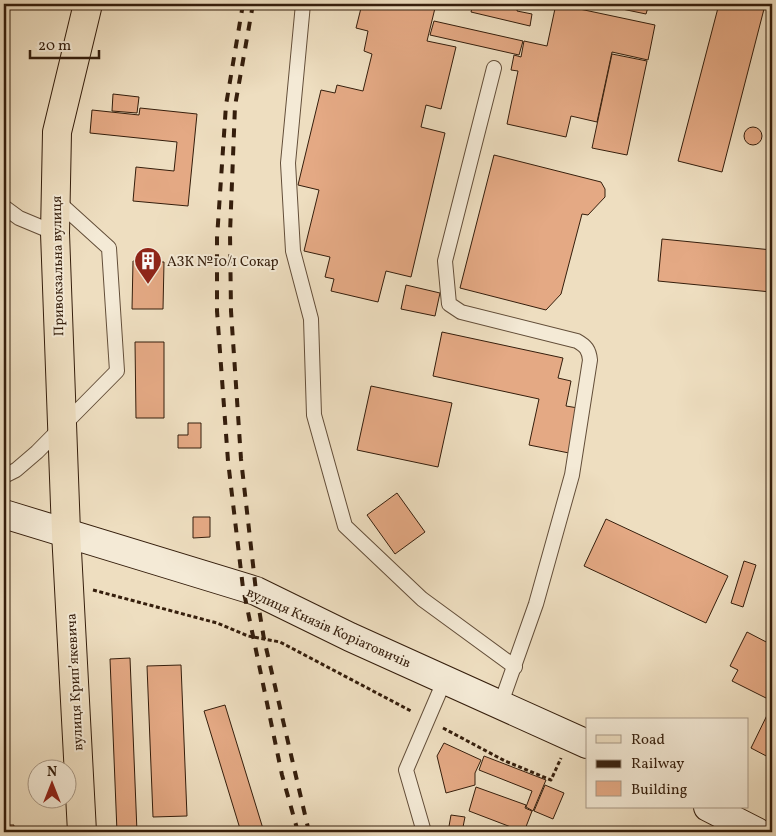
<svg xmlns="http://www.w3.org/2000/svg" width="776" height="836" font-family="Vollkorn,serif">
<rect width="100%" height="100%" fill="#eedec0"/>
<filter id="stains"><feTurbulence type="fractalNoise" baseFrequency=".004" numOctaves="4"/><feColorMatrix values="0 0 0 0 .2 0 0 0 0 .09 0 0 0 0 .02 0 0 0 .5 -.17"/></filter>
<radialGradient id="worn" r=".72"><stop offset=".6" stop-color="#630" stop-opacity="0"/><stop offset="1" stop-color="#630" stop-opacity=".3"/></radialGradient>
<g fill="#e4a984" stroke="#351e0c">
<path d="M362,4H436L427,41L456,47L441,109L426,105L421,127L445,133L411,277L386,271L378,302L331,291L334,279L325,277L330,257L304,251L319,190L298,185L321,90L335,93L337,85L363,91L372,54L364,51L368,31L356,28Z"/>
<path d="M473,4H518L517,11L532,14L530,26L471,12Z"/>
<path d="M556,4L655,25L648,60L612,52L597,122L571,116L566,137L507,124L518,71L511,70L514,55L521,57L524,41L547,46Z"/>
<path d="M598,4H649L646,14Z"/>
<path d="M719,4H743L764,9L722,172L678,161Z"/>
<path d="M434,21L523,41L519,55L430,35Z"/>
<path d="M612,54L647,61L627,155L592,148Z"/>
<path d="M113,94L139,97L137,113L112,111Z"/>
<path d="M140,108L197,114L188,206L133,201L136,167L174,171L177,142L90,133L92,110L139,115Z"/>
<circle cx="753" cy="136" r="9"/>
<path d="M494,155L601,182L605,189V197L588,215L582,214L561,294L546,310L460,288Z"/>
<path d="M662,239L772,250L771,292L658,281Z"/>
<path d="M133,261L164,262L163,309H132Z"/>
<path d="M406,285L440,293L435,316L401,309Z"/>
<path d="M442,332L563,358L558,378L571,381L566,406L578,408L569,453L529,445L539,399L433,376Z"/>
<path d="M135,342H164V418H136Z"/>
<path d="M371,386L452,403L438,467L357,450Z"/>
<path d="M188,423H201V448H178V435H188Z"/>
<path d="M397,493L425,532L395,554L367,515Z"/>
<path d="M193,517H210V537L193,538Z"/>
<path d="M606,519L728,576L706,623L584,566Z"/>
<path d="M744,561L756,565L743,607L731,603Z"/>
<path d="M747,632L772,645V701L732,681L738,670L730,666Z"/>
<path d="M130,658L137,832H117L110,659Z"/>
<path d="M181,665L187,816L153,817L147,666Z"/>
<path d="M225,705L264,832H241L204,711Z"/>
<path d="M772,705V759L751,748Z"/>
<path d="M444,743L481,760L475,773V785L446,793L437,756Z"/>
<path d="M484,756L546,780L533,811L526,807L532,791L479,770Z"/>
<path d="M545,785L564,793L553,819L534,811Z"/>
<path d="M476,787L526,805L525,808L532,811L524,832L469,811Z"/>
<path d="M451,815L465,817L463,827L494,832H448Z"/>
<path d="M4,825H14L13,832H4Z"/>
</g>
<g fill="none" stroke-linecap="round" stroke-linejoin="round">
<defs>
<g id="lane">
<path d="M303,4L288,163L293,251L311,319L314,415L345,526L422,599L515,667"/>
<path d="M494,68L445,261L449,304L461,312L577,341C586,346 589,350 590,360L572,475L536,604L500,706"/>
<path d="M4,207L19,218L55,233"/>
<path d="M4,476L16,470L37,452L117,371L109,248L56,200"/>
<path d="M424,832L406,770L445,679"/>
</g>
<g id="secondary">
<path d="M4,514L256,591L350,637L587,744"/>
<path d="M708,807L757,832"/>
</g>
<path id="primary" d="M82,832L66,532L55,233L57,132L88,4"/>
</defs>
<use href="#lane" stroke="#634e39" stroke-width="16"/>
<use href="#secondary" stroke="#351e0c" stroke-width="30"/>
<use href="#primary" stroke="#351e0c" stroke-width="30"/>
<g stroke="#351e0c" stroke-width="3" stroke-dasharray="4 2.5" stroke-linecap="butt">
<path d="M93,590L217,623L248,636L280,642L411,711"/>
<path d="M443,728L505,761L551,780L561,758"/>
</g>
<use href="#lane" stroke="#f4ead6" stroke-width="14"/>
<use href="#secondary" stroke="#f4ead6" stroke-width="28"/>
<use href="#primary" stroke="#eedec0" stroke-width="28"/>
<g stroke="#351e0c" stroke-width="4" stroke-dasharray="9 9" stroke-linecap="butt">
<path d="M243,4L226,105L217,238V311L228,461L243,588L282,775L298,832"/>
<path d="M253,4L235,106L230,233L231,311L241,459L256,591L264,639L309,832"/>
</g>
</g>
<defs>
<symbol id="building-pin" viewBox="-11 -11 22 30"><path d="M0 17L-7.5 6A9.5 9.5 0 1 1 7.5 6Z" fill="#8f2418" stroke="#f4ead6"/><path d="M-4-6H4V6H1V3H-1V6H-4ZM-2.5-4.3h1.7v1.8h-1.7ZM.8-4.3h1.7v1.8H.8ZM-2.5-1h1.7V.8h-1.7ZM.8-1h1.7V.8H.8Z" fill="#fff"/></symbol>
</defs>
<g fill-rule="evenodd">
<use href="#building-pin" x="132" y="245" width="32" height="43"/>
</g>
<g text-anchor="middle" stroke-width="4" stroke-linejoin="round" paint-order="stroke">
<g font-size="14" fill="#351e0c" stroke="#f4ead6" text-anchor="start">
<text x="167" y="266">АЗК №10/1 Сокар</text>
</g>
<g font-size="14" fill="#351e0c" stroke="#f4ead6">
<text transform="translate(57 266) rotate(-91)" y="5">Привокзальна вулиця</text>
<text transform="translate(329 627) rotate(24)" y="5">вулиця Князів Коріатовичів</text>
<text transform="translate(74 682) rotate(-93)" y="5">вулиця Крипʼякевича</text>
</g>
</g>
<rect width="776" height="836" fill="none" stroke="#eedec0" stroke-width="20"/>
<rect x="5" y="5" width="766" height="826" fill="none" stroke="#351e0c" stroke-width="2.5"/>
<rect x="10" y="10" width="756" height="816" fill="none" stroke="#351e0c"/>
<rect x="586" y="718" width="162" height="90" fill="#f4ead6" stroke="#a89885"/>
<rect x="596" y="735" width="25" height="8" fill="#eedec0" stroke="#a89885"/>
<text x="631" y="744" font-size="15" fill="#351e0c">Road</text>
<rect x="596" y="760" width="25" height="8" fill="#351e0c" stroke="#a89885"/>
<text x="631" y="768" font-size="15" fill="#351e0c">Railway</text>
<rect x="596" y="781" width="25" height="15" fill="#e4a984" stroke="#a89885"/>
<text x="631" y="794" font-size="15" fill="#351e0c">Building</text>
<g transform="translate(52 784)"><circle r="24" fill="#f4ead6" stroke="#a89885"/>
<path d="M0-4L9 19L0 12L-9 19Z" fill="#8f2418"/>
<text y="-8" font-size="14" font-weight="bold" text-anchor="middle" fill="#351e0c">N</text>
</g>
<path d="M30 50v8h69v-8" fill="none" stroke="#351e0c" stroke-width="2.5"/>
<text x="38" y="50" font-size="15" fill="#351e0c" stroke="#f4ead6" stroke-width="4" paint-order="stroke">20 m</text>
<rect width="100%" height="100%" filter="url(#stains)"/>
<rect width="100%" height="100%" fill="url(#worn)"/>
</svg>
